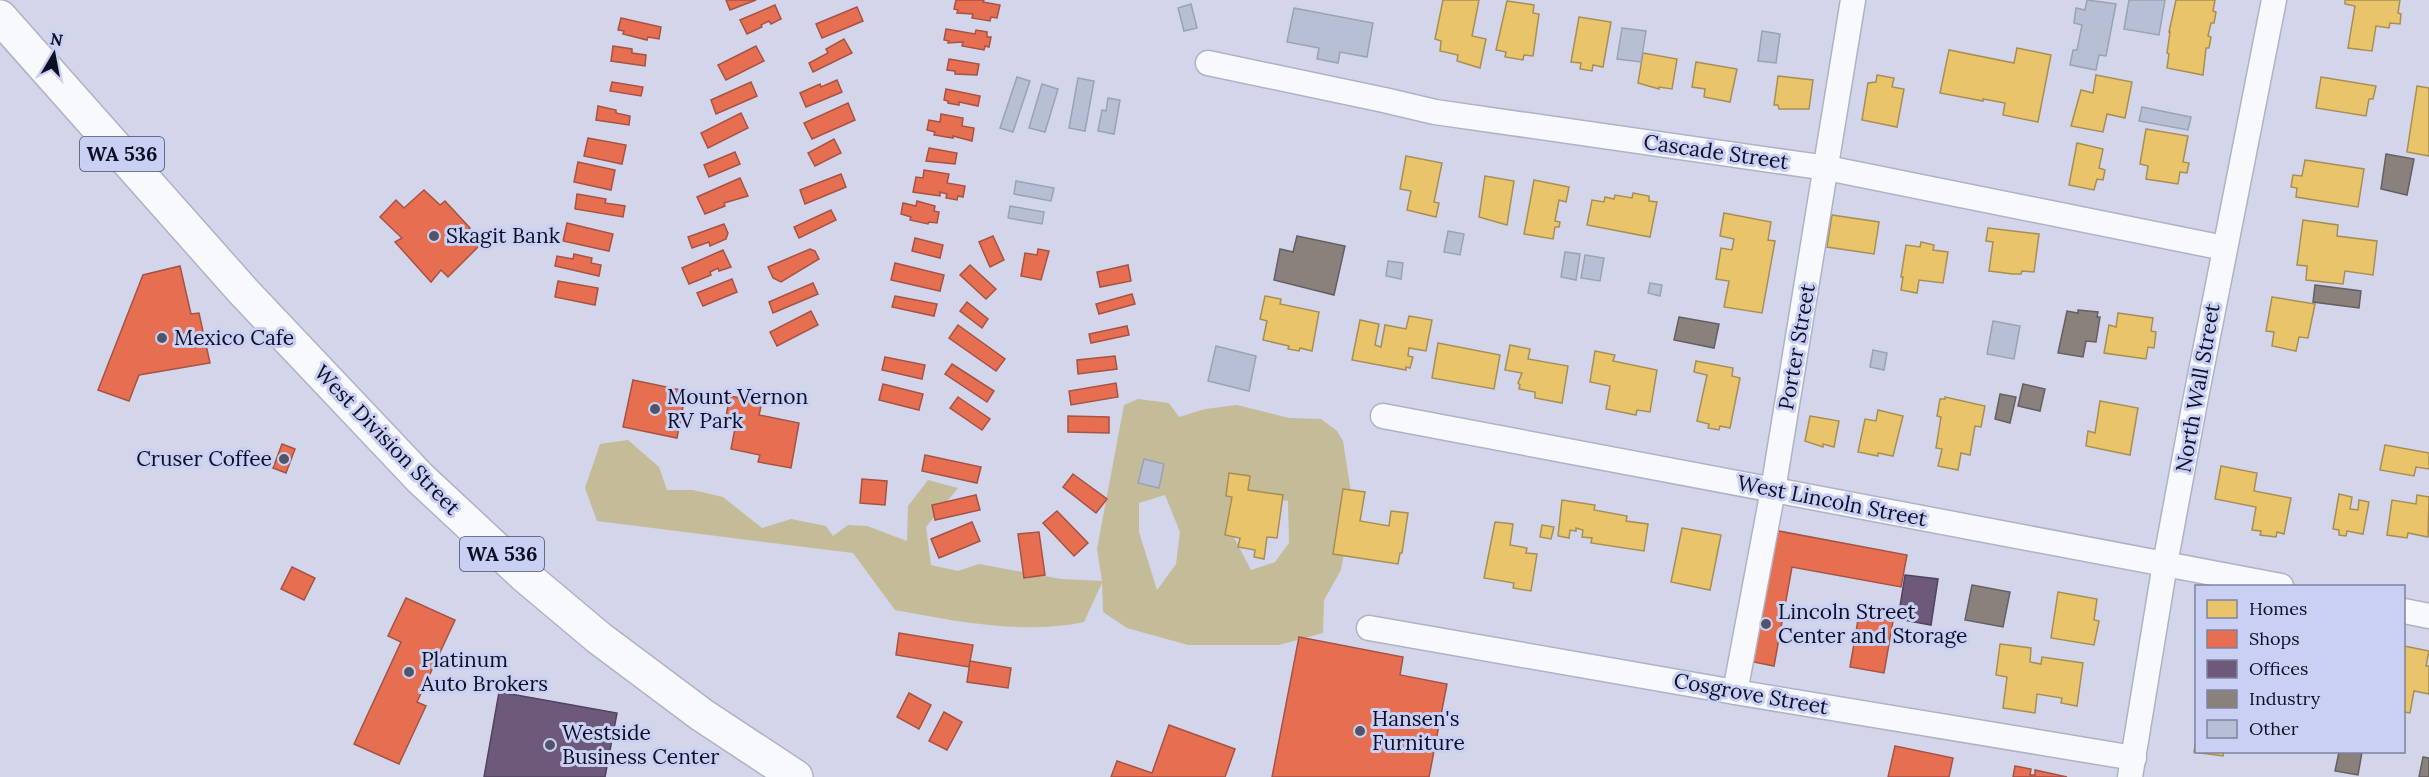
<svg xmlns="http://www.w3.org/2000/svg" width="2429" height="777" font-family="Lora,serif">
<rect width="100%" height="100%" fill="#d3d6ea"/>
<path fill="#c4bb98" fill-rule="evenodd" d="M1138,399L1169,403L1179,417L1205,409L1237,405L1289,418L1321,419L1337,431L1343,441L1353,505L1341,570L1324,600L1323,633L1279,645H1188L1127,628L1103,612L1102,583L1084,622C1022,635 956,621 895,610L853,553L597,521L585,488L600,444L628,440L659,467L667,490H693L723,497L762,528L791,519L826,526L833,536L848,525L867,526L907,541L908,506L928,480L958,488L926,527L931,565L958,571L979,564L1061,579L1102,581L1097,549L1124,405ZM1165,495L1180,532L1176,564L1157,590L1139,532V503ZM1238,495L1288,501L1289,543L1275,562L1251,570L1227,524Z"/>
<g fill="#e9c46a" stroke="#a78e55" stroke-width="1.5">
<path d="M1443,0H1479L1472,36L1486,39L1480,68L1457,61L1458,55L1440,51L1441,41L1435,39Z"/>
<path d="M2176,0H2215L2213,11L2216,12L2214,23H2211L2208,36L2211,37L2209,48H2206L2203,75L2167,68L2169,54L2167,53L2170,32H2169Z"/>
<path d="M2345,0H2400L2398,13L2401,14L2400,24L2390,23L2389,28L2376,26L2372,51L2348,48L2355,6L2345,4Z"/>
<path d="M1507,1L1534,5L1533,13L1539,14L1533,56L1524,55L1523,60L1505,57L1506,52L1496,50Z"/>
<path d="M1579,17L1611,22L1603,67L1593,65L1592,71L1580,69L1581,63L1571,62Z"/>
<path d="M2017,48L2051,55L2038,122L2003,115L2005,103L1983,99V101L1940,93L1949,50L2014,63Z"/>
<path d="M1643,53L1677,59L1672,89L1659,87V89L1638,83Z"/>
<path d="M1696,62L1737,69L1730,102L1704,97L1705,89L1692,87Z"/>
<path d="M1877,75L1894,78L1892,87L1904,89L1897,127L1862,120L1868,83L1876,82Z"/>
<path d="M2096,75L2132,82L2125,118L2107,114L2103,132L2071,126L2081,90L2093,93Z"/>
<path d="M1778,76L1813,80L1809,109H1779L1778,105H1774Z"/>
<path d="M2321,77L2376,86L2373,99H2369L2366,116L2316,108Z"/>
<path d="M2417,86L2429,88V156L2407,152Z"/>
<path d="M2146,129L2188,136L2183,162L2189,163L2187,173L2180,172L2178,184L2146,179L2148,166L2140,164Z"/>
<path d="M2077,143L2103,149L2099,168L2105,170L2103,180L2097,179L2094,190L2069,185Z"/>
<path d="M1406,156L1442,163L1434,202L1439,203L1436,217L1407,210L1411,191L1400,189Z"/>
<path d="M2305,160L2364,169L2358,207L2296,197L2297,188L2291,187L2293,175L2302,176Z"/>
<path d="M1485,176L1514,181L1507,225L1479,217Z"/>
<path d="M1534,180L1569,187L1566,202L1559,200L1555,221L1560,222L1559,227H1555L1553,239L1524,234Z"/>
<path d="M1633,193L1649,196V201L1657,202L1650,237L1587,225L1592,200L1604,202L1605,197L1614,199L1615,195L1632,198Z"/>
<path d="M1724,213L1771,222L1768,240L1775,241L1762,313L1724,307L1729,281L1716,279L1721,248L1732,250L1734,239L1720,236Z"/>
<path d="M1832,215L1879,222L1874,254L1827,247Z"/>
<path d="M2303,220L2338,225L2337,236L2377,241L2373,275L2345,271L2343,284L2306,280L2307,266L2297,265Z"/>
<path d="M1988,228L2039,234L2034,272L2022,271L2021,274H2013L1989,271L1993,242L1986,241Z"/>
<path d="M1921,242L1934,245L1933,250L1948,252L1943,283L1919,280L1917,293L1901,290L1903,277H1901L1906,245L1920,247Z"/>
<path d="M1265,296L1281,299L1280,304L1319,312L1312,351L1300,348L1299,351L1288,349L1289,346L1263,340L1267,321L1260,319Z"/>
<path d="M2272,297L2315,304L2308,338L2299,337L2296,351L2272,346L2274,332L2266,331Z"/>
<path d="M2118,313L2153,318L2151,331L2156,332L2154,348L2148,347L2146,359L2104,353L2109,325L2116,327Z"/>
<path d="M1409,316L1432,320L1426,351L1409,348L1408,356L1413,357L1410,368L1406,367V370L1352,360L1360,320L1379,324L1375,345L1381,347L1385,325L1406,329Z"/>
<path d="M1438,343L1500,355L1494,389L1432,378Z"/>
<path d="M1510,345L1530,349L1528,359L1568,366L1562,403L1535,398V392L1519,389L1520,385L1518,383L1522,373L1505,370Z"/>
<path d="M1595,351L1615,355L1613,361L1657,370L1650,412L1637,410L1636,415L1606,409L1610,386L1590,382Z"/>
<path d="M1696,361L1733,368L1732,376L1740,378L1730,428L1720,426L1719,430L1708,428L1709,424L1697,421L1707,375L1694,372Z"/>
<path d="M1945,397L1985,406L1981,427L1975,426L1970,455L1961,453L1958,470L1938,466L1942,449L1936,448L1941,417L1937,416L1940,399H1945Z"/>
<path d="M2100,401L2138,408L2130,455L2086,446L2088,431L2095,433Z"/>
<path d="M1878,410L1903,416L1893,456L1878,453V456L1858,452L1865,419L1876,421Z"/>
<path d="M1810,416L1839,421L1834,447L1823,444V447L1805,441Z"/>
<path d="M2385,445L2429,453V469L2416,467L2414,476L2380,470Z"/>
<path d="M2221,466L2257,473L2254,491L2291,498L2284,534L2277,532L2276,537L2260,535L2261,531L2252,530L2256,507L2215,499Z"/>
<path d="M1229,473L1250,476L1248,490L1283,495L1277,538L1267,537L1264,559L1254,557L1255,550L1238,547L1240,538L1225,535L1232,497L1226,496Z"/>
<path d="M1343,489L1365,492L1360,521L1389,526L1391,511L1408,513L1402,553H1400L1398,564L1333,554Z"/>
<path d="M2339,494L2352,497L2350,509L2358,510L2359,500L2369,502L2363,534L2347,531L2346,536L2339,535V530L2333,529Z"/>
<path d="M2417,495L2429,497L2428,537L2408,533L2407,538L2387,535L2392,500L2416,504Z"/>
<path d="M1562,500L1595,505L1594,510L1627,516L1626,521L1648,524L1644,551L1591,543L1592,538L1582,537L1583,530L1576,528V531L1570,530L1569,538L1558,536Z"/>
<path d="M1495,522L1513,524L1510,545L1527,548L1526,553L1537,554L1531,591L1513,588L1514,583L1484,578Z"/>
<path d="M1542,525L1554,527L1551,539L1540,537Z"/>
<path d="M1682,528L1721,535L1710,590L1671,582Z"/>
<path d="M2058,592L2097,599L2094,620L2099,621L2094,645L2051,638Z"/>
<path d="M2000,644L2031,648L2030,662L2041,664L2042,657L2083,663L2077,706L2061,703L2062,698L2037,694L2035,713L2003,708L2007,677L1996,675Z"/>
<path d="M2404,646L2429,651L2426,666H2429V694L2414,691L2410,713L2404,712Z"/>
<path d="M2196,739V752H2224L2223,756L2194,752Z"/>
</g>
<g fill="#e76f51" stroke="#a65244" stroke-width="1.5">
<path d="M726,0H756L730,10Z"/>
<path d="M956,0H984L983,2L1000,5L997,18L991,17L990,21L972,18L973,14L957,13L958,10L954,9Z"/>
<path d="M775,5L781,19L771,24L769,21L761,25L762,27L747,34L740,20Z"/>
<path d="M857,7L863,21L822,38L816,24Z"/>
<path d="M621,18L661,27L659,39L648,37L647,40L623,34L624,31L618,30Z"/>
<path d="M946,29L975,34L976,30L987,32V37H991L989,47L985,46L984,50L962,46L963,42L948,43L949,41L944,40Z"/>
<path d="M844,39L852,53L813,72L809,63L828,53L826,49Z"/>
<path d="M613,46L632,49V53L646,55L645,66L611,61Z"/>
<path d="M756,46L764,61L726,80L718,65Z"/>
<path d="M949,59L979,64L977,75L955,74V71L947,70Z"/>
<path d="M837,80L842,92L806,107L800,93L820,84L821,87Z"/>
<path d="M612,82L643,87L641,96L610,91Z"/>
<path d="M751,82L757,96L716,114L711,100Z"/>
<path d="M946,89L980,96L978,106L959,102V105L948,103V101L944,100Z"/>
<path d="M848,103L855,120L812,139L804,123Z"/>
<path d="M598,106L616,110V113L630,116L629,125L596,120Z"/>
<path d="M741,113L748,128L708,148L701,133Z"/>
<path d="M941,114L963,118L962,126L974,128L972,141L953,136V138L934,135L935,132L927,130L929,120L940,122Z"/>
<path d="M588,138L626,145L622,164L584,156Z"/>
<path d="M834,139L841,153L815,166L808,153Z"/>
<path d="M929,148L957,153L955,164L926,161Z"/>
<path d="M735,152L740,164L709,177L704,165Z"/>
<path d="M578,162L615,170L611,190L574,182Z"/>
<path d="M924,170L949,174L947,183L965,186L963,197L958,196L957,200L946,198L947,194L940,192V196L913,192L916,177L923,178Z"/>
<path d="M841,174L846,187L805,204L800,190Z"/>
<path d="M740,178L748,196L724,203L725,206L705,214L697,197Z"/>
<path d="M424,190L440,205L445,201L470,228L465,233L479,246L448,277L441,270L431,282L395,242L402,238L380,217L396,200L404,208Z"/>
<path d="M577,194L606,199L605,203L625,206L623,217L575,209Z"/>
<path d="M917,201L935,206L934,211L939,212L937,223L929,222L928,224L910,220L911,217L901,214L903,203L916,206Z"/>
<path d="M831,210L836,220L799,238L794,227Z"/>
<path d="M567,223L613,234L609,251L563,241Z"/>
<path d="M724,224L728,233L726,239L710,246L709,242L692,248L688,237Z"/>
<path d="M993,236L1004,260L990,267L979,242Z"/>
<path d="M915,238L943,245L940,258L912,251Z"/>
<path d="M810,249L815,251L819,259L781,282L773,278L768,267Z"/>
<path d="M1038,249L1049,251L1041,280L1021,276L1025,253L1037,255Z"/>
<path d="M723,250L731,267L719,271L718,268L710,272L711,275L689,284L682,268Z"/>
<path d="M574,254L592,258L591,263L601,265L599,276L555,266L557,256L573,259Z"/>
<path d="M895,263L944,275L940,291L891,280Z"/>
<path d="M970,265L996,289L986,299L960,275Z"/>
<path d="M1128,265L1131,281L1100,287L1097,272Z"/>
<path d="M180,266L191,314L199,313L210,363L139,375L129,401L98,390L143,275Z"/>
<path d="M732,279L737,292L703,306L697,293Z"/>
<path d="M558,281L598,288L595,305L555,297Z"/>
<path d="M813,283L818,294L773,313L769,302Z"/>
<path d="M1132,294L1135,304L1099,314L1096,304Z"/>
<path d="M895,296L937,304L934,316L892,307Z"/>
<path d="M967,302L988,319L982,328L960,311Z"/>
<path d="M811,311L818,325L777,346L770,332Z"/>
<path d="M958,325L1005,359L996,371L949,338Z"/>
<path d="M1127,326L1129,335L1091,343L1089,334Z"/>
<path d="M1115,356L1117,369L1078,374L1077,360Z"/>
<path d="M885,357L925,365L922,379L882,370Z"/>
<path d="M952,364L994,391L987,402L945,374Z"/>
<path d="M633,380L686,391L677,438L623,427Z"/>
<path d="M1116,383L1118,397L1071,405L1069,391Z"/>
<path d="M883,384L923,394L919,410L879,400Z"/>
<path d="M730,396L762,402L759,415L799,423L791,468L758,462L760,455L731,449L737,418L726,416Z"/>
<path d="M958,397L990,419L982,430L950,408Z"/>
<path d="M1068,416L1109,417V433L1068,432Z"/>
<path d="M282,444L295,449L286,473L273,468Z"/>
<path d="M925,455L981,467L977,483L922,471Z"/>
<path d="M1073,474L1107,499L1096,513L1063,487Z"/>
<path d="M862,479L887,481L885,505L860,503Z"/>
<path d="M976,495L980,510L935,520L932,505Z"/>
<path d="M1057,511L1088,543L1074,556L1043,523Z"/>
<path d="M972,522L980,541L939,558L931,539Z"/>
<path d="M1768,529L1907,555L1901,587L1792,567L1774,666L1744,660Z"/>
<path d="M1039,532L1045,575L1024,578L1018,534Z"/>
<path d="M292,567L315,578L304,600L281,589Z"/>
<path d="M406,598L455,620L417,702L426,706L399,764L354,744L401,642L388,636Z"/>
<path d="M1859,614L1893,621L1884,673L1850,667Z"/>
<path d="M899,633L973,645L969,667L896,655Z"/>
<path d="M1299,637L1403,657L1400,675L1447,684L1429,777H1272Z"/>
<path d="M970,661L1011,668L1008,688L967,682Z"/>
<path d="M909,693L931,705L919,729L897,717Z"/>
<path d="M944,712L962,722L947,750L929,741Z"/>
<path d="M1169,725L1235,749L1225,777H1111L1117,761L1152,773Z"/>
<path d="M1895,746L1953,758L1949,777H1888Z"/>
<path d="M2015,766L2031,769L2030,775H2035V770L2067,777H2013Z"/>
</g>
<g fill="#6d597a" stroke="#504360" stroke-width="1.5">
<path d="M1905,575L1938,579L1931,625L1898,619Z"/>
<path d="M499,692L617,713L605,777H484Z"/>
</g>
<g fill="#8a817c" stroke="#645f62" stroke-width="1.5">
<path d="M2386,154L2414,159L2407,195L2381,189Z"/>
<path d="M1297,236L1345,246L1334,295L1274,280L1280,249L1293,252Z"/>
<path d="M2315,285L2361,291L2359,308L2313,302Z"/>
<path d="M2078,310L2098,312L2097,317H2100L2096,342L2086,341L2083,357L2058,353L2067,311L2078,313Z"/>
<path d="M1679,317L1719,324L1714,348L1674,340Z"/>
<path d="M2023,384L2045,389L2040,411L2018,406Z"/>
<path d="M2000,394L2016,397L2010,423L1995,419Z"/>
<path d="M1972,585L2010,592L2003,627L1965,620Z"/>
<path d="M2339,752H2362L2358,775L2335,771Z"/>
<path d="M2423,757L2429,758V777H2419Z"/>
</g>
<g fill="#b6bfd4" stroke="#9aa2b4" stroke-width="1.5">
<path d="M2087,0L2116,4L2106,56L2099,55L2096,70L2070,65L2073,50H2077L2082,25L2074,23L2076,8L2085,10Z"/>
<path d="M2129,0H2165L2159,35L2124,29Z"/>
<path d="M1191,4L1197,28L1184,31L1178,8Z"/>
<path d="M1294,8L1373,23L1367,57L1340,52L1338,63L1317,59L1319,48L1287,42Z"/>
<path d="M1622,28L1646,31L1641,62L1617,59Z"/>
<path d="M1762,31L1780,34L1776,63L1758,61Z"/>
<path d="M1017,77L1030,81L1013,132L1000,128Z"/>
<path d="M1078,78L1094,81L1085,131L1069,128Z"/>
<path d="M1042,84L1058,89L1045,132L1029,128Z"/>
<path d="M1108,98L1120,100L1114,134L1098,131L1102,110L1106,111Z"/>
<path d="M2142,107L2191,117L2188,130L2139,121Z"/>
<path d="M1016,181L1054,188L1051,201L1014,194Z"/>
<path d="M1010,206L1044,212L1042,224L1008,218Z"/>
<path d="M1448,231L1464,234L1460,255L1444,252Z"/>
<path d="M1565,252L1580,254L1576,280L1561,277Z"/>
<path d="M1585,255L1604,258L1600,281L1581,278Z"/>
<path d="M1388,261L1403,263L1401,279L1386,276Z"/>
<path d="M1650,283L1662,285L1660,296L1648,293Z"/>
<path d="M1993,321L2020,326L2014,359L1987,354Z"/>
<path d="M1216,346L1256,356L1249,391L1208,381Z"/>
<path d="M1873,350L1887,353L1884,370L1870,367Z"/>
<path d="M1144,459L1164,464L1159,488L1138,483Z"/>
</g>
<g fill="none" stroke-linecap="round" stroke-linejoin="round">
<defs>
<g id="minor">
<path d="M1208,63L1384,100L1435,112L1827,168L2224,248"/>
<path d="M1383,416L2281,586"/>
<path d="M2404,611L2429,616"/>
<path d="M1369,628L1735,692L2134,758"/>
<path d="M1735,692L1773,490L1853,0"/>
<path d="M2130,777L2165,564L2195,402L2274,0"/>
</g>
<path id="primary" d="M0,17L243,291L420,478L524,575L599,638L702,715L796,777"/>
</defs>
<use href="#minor" stroke="#aeb2c6" stroke-width="27"/>
<use href="#primary" stroke="#aeb2c6" stroke-width="36"/>
<use href="#minor" stroke="#f8f9fc" stroke-width="24"/>
<use href="#primary" stroke="#f8f9fc" stroke-width="33"/>
</g>
<g fill="#52556a" stroke="#c9d0f4" stroke-width="2">
<circle cx="434" cy="236" r="6"/>
<circle cx="162" cy="338" r="6"/>
<circle cx="655" cy="409" r="6"/>
<circle cx="284" cy="459" r="6"/>
<circle cx="1766" cy="624" r="6"/>
<circle cx="409" cy="672" r="6"/>
<circle cx="1360" cy="731" r="6"/>
<circle cx="550" cy="745" r="6"/>
</g>
<g text-anchor="middle" stroke-width="6" stroke-linejoin="round" paint-order="stroke">
<g fill="#c9d0f4" stroke="#454a63" stroke-width="1.5">
<rect x="80" y="137" width="84" height="34" rx="4.5"/>
<rect x="460" y="537" width="84" height="34" rx="4.5"/>
</g>
<g font-size="20" font-weight="bold" fill="#0d1025">
<text x="122" y="161">WA 536</text>
<text x="502" y="561">WA 536</text>
</g>
<g font-size="21" fill="#0d1025" stroke="#c9d0f4">
<text transform="translate(1716 152) rotate(8)" y="7">Cascade Street</text>
<text transform="translate(1797 347) rotate(-80)" y="7">Porter Street</text>
<text transform="translate(2198 388) rotate(-80)" y="7">North Wall Street</text>
<text transform="translate(387 440) rotate(46)" y="7">West Division Street</text>
<text transform="translate(1832 501) rotate(11)" y="7">West Lincoln Street</text>
<text transform="translate(1751 694) rotate(10)" y="7">Cosgrove Street</text>
</g>
<g font-size="21" fill="#0d1025" stroke="#c9d0f4" text-anchor="start">
<text x="446" y="243">Skagit Bank</text>
<text x="174" y="345">Mexico Cafe</text>
<text x="667" y="404">Mount Vernon<tspan x="667" dy="24">RV Park</tspan></text>
<text x="272" y="466" text-anchor="end">Cruser Coffee</text>
<text x="1778" y="619">Lincoln Street<tspan x="1778" dy="24">Center and Storage</tspan></text>
<text x="421" y="667">Platinum<tspan x="421" dy="24">Auto Brokers</tspan></text>
<text x="1372" y="726">Hansen's<tspan x="1372" dy="24">Furniture</tspan></text>
<text x="562" y="740">Westside<tspan x="562" dy="24">Business Center</tspan></text>
</g>
</g>
<rect x="2195" y="585" width="210" height="168" fill="#c9d0f4" stroke="#7e83a1" stroke-width="1.5"/>
<rect x="2207" y="600" width="30" height="18" fill="#e9c46a" stroke="#7e83a1" stroke-width="1.5"/>
<text x="2249" y="615" font-size="18" fill="#0d1025">Homes</text>
<rect x="2207" y="630" width="30" height="18" fill="#e76f51" stroke="#7e83a1" stroke-width="1.5"/>
<text x="2249" y="645" font-size="18" fill="#0d1025">Shops</text>
<rect x="2207" y="660" width="30" height="18" fill="#6d597a" stroke="#7e83a1" stroke-width="1.5"/>
<text x="2249" y="675" font-size="18" fill="#0d1025">Offices</text>
<rect x="2207" y="690" width="30" height="18" fill="#8a817c" stroke="#7e83a1" stroke-width="1.5"/>
<text x="2249" y="705" font-size="18" fill="#0d1025">Industry</text>
<rect x="2207" y="720" width="30" height="18" fill="#b6bfd4" stroke="#7e83a1" stroke-width="1.5"/>
<text x="2249" y="735" font-size="18" fill="#0d1025">Other</text>
<g transform="translate(54 54) rotate(10)" stroke="#c9d0f4" stroke-width="4.5" paint-order="stroke">
<path d="M0-4.5L10 22L0 15L-10 22Z" fill="#0d1025"/>
<text y="-9" font-size="16" font-weight="bold" text-anchor="middle" fill="#0d1025">N</text>
</g>
</svg>
